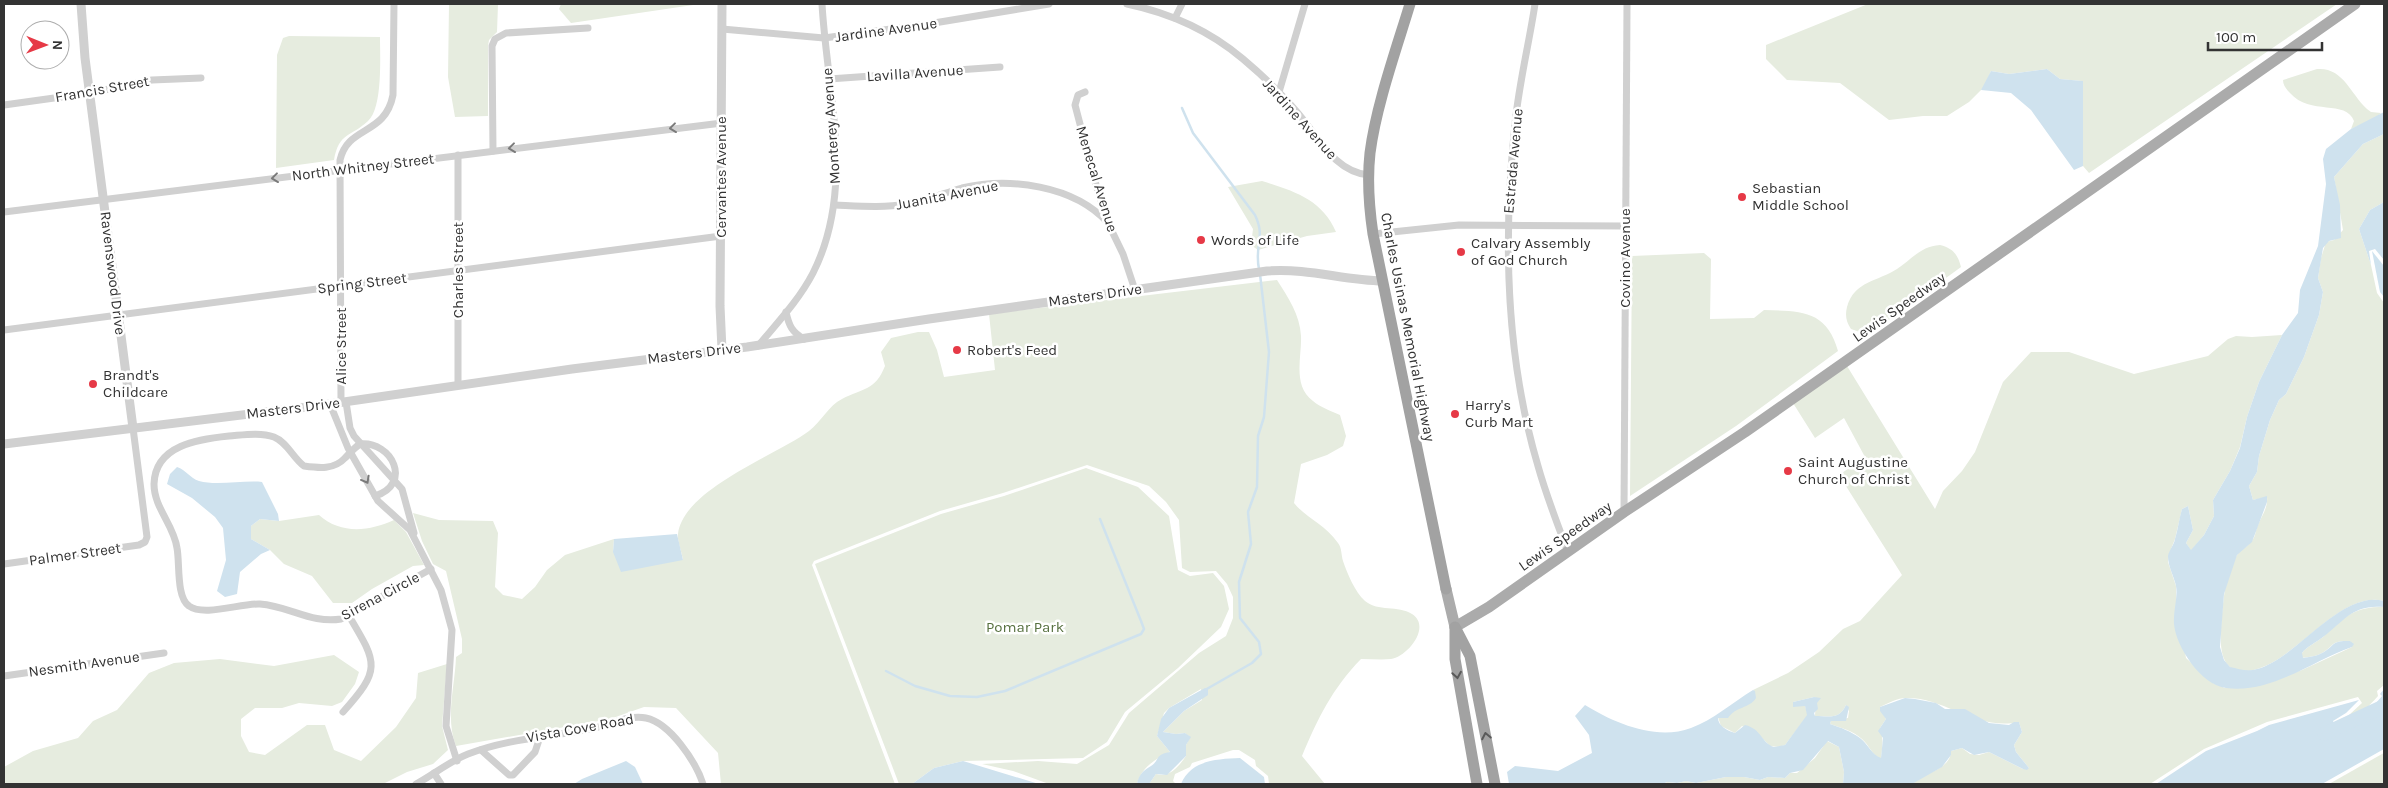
<svg xmlns="http://www.w3.org/2000/svg" width="2388" height="788" font-family="Karla,sans-serif">
<rect width="100%" height="100%" fill="#fff"/>
<g fill="#e6ecdf">
<path d="M449,4H498L497,32L489,40L488,46V116L455,117L448,77Z"/>
<path d="M561,4H700L571,23L559,9Z"/>
<path d="M1868,4H2337L2089,173L2083,166L2082,81L2060,79L2047,69L2009,74L1991,71L1984,87L1969,102L1947,116H1923L1889,120L1840,83L1787,80L1766,59V45Z"/>
<path d="M289,36L380,37C380,56 383,108 368,121C351,137 339,132 334,160L276,168L277,55L283,38Z"/>
<path d="M2317,69C2343,67 2350,93 2367,109L2371,112L2381,113L2375,119L2351,129L2354,121C2346,99 2310,116 2290,93C2286,89 2283,85 2283,80Z"/>
<path d="M2384,134V202L2370,210L2359,229L2371,265L2377,293L2384,303V601C2341,590 2298,658 2257,669C2215,681 2220,640 2222,614C2224,595 2226,571 2237,555C2240,550 2247,547 2251,542C2256,537 2255,531 2258,525C2262,515 2268,508 2267,497L2253,500L2249,486L2257,472L2259,456L2270,420L2279,400L2286,394L2304,357L2319,315L2323,292L2318,278L2321,258L2326,242L2334,240L2343,230L2334,177L2363,144Z"/>
<path d="M1262,181C1293,191 1322,199 1336,232L1307,236L1258,250L1251,245L1253,229L1228,187Z"/>
<path d="M1940,245C1953,248 1958,255 1961,267L1868,335L1851,329C1846,322 1845,315 1847,307C1854,281 1879,281 1897,269C1912,259 1921,246 1940,245Z"/>
<path d="M1704,253L1711,259L1710,319L1754,318L1764,310C1801,311 1827,310 1838,351L1736,426L1630,496L1632,256Z"/>
<path d="M1277,280C1288,297 1300,315 1301,336C1302,356 1292,386 1313,401C1320,407 1331,411 1340,415L1346,436L1343,446L1327,455L1301,464L1294,503C1307,519 1325,524 1338,543C1342,548 1341,555 1343,561C1347,573 1355,592 1365,601C1378,612 1398,605 1412,614C1432,627 1407,657 1391,659C1382,660 1371,659 1361,659C1332,689 1318,718 1302,756L1325,784H1269L1268,776L1256,766L1255,760L1239,750H1233L1192,763L1190,767L1175,774L1173,781L1176,784H1149L1156,774C1170,778 1179,766 1186,756V745L1190,737L1185,733L1176,734L1163,732L1184,711L1202,700L1201,689L1169,708L1164,713L1157,736L1170,752C1156,758 1141,768 1137,784H1049L1013,771L982,764L1038,761L1077,764L1109,745L1129,713L1199,653L1226,636L1233,618V597L1227,584L1216,571L1190,572L1182,568L1179,520L1166,502L1149,486L1087,465L1003,493L940,511L814,561L812,565L895,784H721L718,753L676,708L644,707L610,719L456,746C445,718 455,686 456,657L462,653V639L446,571L433,564L422,541L413,513L439,520L493,521L498,533L495,587L503,595L522,599L535,587L547,570L565,555L614,539L613,552L683,560C682,552 677,541 678,534C683,489 777,455 809,431C821,422 829,405 842,399C863,388 875,391 885,366L881,352L891,338L918,332H929L937,350L944,377L995,370L989,314Z"/>
<path d="M2282,335L2259,382L2247,417L2240,447L2230,471L2213,500L2214,516L2204,535L2191,551L2186,543L2193,530L2188,506L2182,509L2175,539L2169,554L2168,562L2176,586V598L2186,658L2213,683L2225,688L2253,686L2302,670L2352,647L2350,641C2331,640 2334,646 2322,653C2317,656 2309,657 2302,658V653C2307,646 2316,643 2323,637C2327,633 2330,629 2334,625C2351,612 2363,606 2384,607V685L2377,691L2378,696C2368,707 2357,719 2342,724L2337,722L2349,715L2362,703L2358,697L2267,722L2204,749L2150,784H1912C1922,773 1951,770 1951,751L1962,748L1970,754L1979,755L1989,752L2023,769L2029,768L2016,752L2014,745L2022,732L2019,722C1976,731 1945,697 1906,698C1898,698 1888,703 1880,707L1886,719L1880,728C1884,738 1882,748 1881,759C1872,755 1869,745 1862,739C1853,731 1842,728 1830,724L1831,721L1848,718L1849,711L1846,705C1839,720 1829,716 1815,716L1816,698L1814,697L1793,702L1805,706L1808,715L1785,745L1779,747L1770,746L1759,735L1742,726L1735,733L1721,726L1718,717L1723,718L1740,707L1755,692L1753,690L1788,673L1819,652L1843,629L1860,621L1902,575L1839,475L1865,457L1844,418L1815,438L1793,403L1847,366L1935,509L1943,491L1962,471L1975,452L2003,382L2031,352H2069L2134,374L2208,356L2228,339L2236,336L2252,337Z"/>
<path d="M1086,468L1138,487L1169,516L1178,570L1190,576L1213,573L1224,586L1229,609L1221,627L1178,668L1125,712L1107,742L1083,758L963,761L934,768L912,784H899L815,564L941,514L1004,496Z"/>
<path d="M319,515C341,535 370,531 394,520L406,532L424,565L413,566L372,589L352,603H333L312,576L284,564L270,550L251,539V526L260,519L279,521Z"/>
<path d="M334,655L359,672L355,684L342,702L332,706L299,703L282,708H255L241,719V736L249,752L265,755L307,725H325L334,750L361,761L396,727L416,698L418,673L447,664L442,726L448,750L433,764L407,772L383,784H4V767L33,751L78,738L93,721L117,710L149,673L174,663L220,659L274,666Z"/>
<path d="M1827,741L1839,747L1844,772L1843,784H1663L1667,782L1677,783L1686,781L1696,783L1726,777H1744L1760,780L1768,777L1785,778L1790,773H1797L1815,758Z"/>
<path d="M2384,753V784H2329L2382,754Z"/>
</g>
<g fill="#cfe2ee">
<path d="M2047,69L2060,79L2083,81V166L2074,170L2031,110L2011,93L1981,90L1991,71L2009,74Z"/>
<path d="M2384,112V134L2363,144L2334,177L2340,205L2341,238L2329,241L2323,248L2318,278L2323,292L2319,315L2304,357L2286,394L2279,400L2270,420L2259,456L2257,472L2249,486L2253,500L2267,496V502L2252,542L2237,555L2224,594L2220,647L2224,660L2230,667C2239,669 2248,672 2257,669C2298,658 2340,590 2384,601V607C2353,604 2345,620 2323,637C2316,643 2307,646 2302,653L2303,658C2309,657 2317,656 2322,653C2335,646 2331,640 2350,641L2354,644L2352,647C2312,661 2271,694 2226,688C2201,685 2176,647 2174,624C2173,611 2178,598 2176,586C2174,576 2168,567 2168,556C2169,550 2174,545 2175,539C2178,529 2179,519 2182,509L2188,506L2193,530L2186,543L2191,550L2204,535L2214,516L2213,500L2230,471L2240,448L2247,417L2259,382L2282,335L2298,313L2300,290L2318,246L2326,184L2323,159L2326,149L2351,129Z"/>
<path d="M2384,202V260L2375,249L2369,251L2371,265L2359,229L2370,210Z"/>
<path d="M2372,251L2384,266V297L2380,292Z"/>
<path d="M177,467C186,470 190,478 199,481C216,486 244,480 262,482L278,514L279,521L260,519L251,526V539L270,550L261,554L240,572L237,594L225,597L217,591L226,560L223,528L215,517L192,498L167,484L170,474Z"/>
<path d="M677,534L683,560L621,572L613,552L614,539Z"/>
<path d="M1205,688L1208,689V695L1184,711L1163,732L1176,734L1185,733L1191,737L1186,745V756L1167,775L1156,774L1149,784H1137C1139,774 1143,771 1151,766C1161,759 1154,755 1170,752L1157,736L1161,719L1169,708Z"/>
<path d="M2384,689V749L2322,784H2156L2206,751L2257,731L2269,725L2359,700L2346,713L2333,721L2335,725C2353,732 2371,709 2382,696L2380,694Z"/>
<path d="M1753,690L1755,691L1756,698C1749,709 1736,706 1728,718H1718C1718,726 1728,731 1735,733L1745,725C1762,729 1761,743 1774,747L1785,745L1807,715L1805,706L1793,707V702L1814,697L1821,698L1817,703L1818,709L1814,713L1815,716C1829,716 1839,720 1846,705L1849,707L1846,721H1831L1830,724C1842,728 1850,731 1860,738C1868,744 1872,755 1881,758L1883,738L1878,731L1886,719L1880,711V707L1905,698L1915,699L1936,703L1945,709H1965L1989,723L2009,725L2014,722H2019L2022,732L2014,745L2016,752L2029,768L2027,770L2023,769L1989,752L1974,755L1962,748L1951,751V755L1942,767L1912,784H1843L1844,772L1839,747L1828,741L1803,770L1790,773L1785,778L1768,777L1760,780L1744,777H1726L1696,783L1686,781L1677,783L1667,782L1663,784H1509L1507,772L1515,766L1558,771L1592,753L1589,735L1575,716L1585,705C1614,723 1656,741 1691,728C1713,720 1733,702 1753,690Z"/>
<path d="M1240,758L1264,777L1265,784H1181C1191,760 1217,759 1240,758Z"/>
<path d="M626,761L635,767L643,784H574L582,779Z"/>
<path d="M963,761L1039,784H912L934,768Z"/>
</g>
<g fill="none" stroke-linecap="round" stroke-linejoin="round">
<g stroke="#cfe2ee" stroke-width="2.5">
<path d="M1182,108L1193,133L1255,215C1266,238 1254,245 1259,269"/>
<path d="M886,671L915,686L950,696L977,697L1005,691L1141,634L1144,629L1141,621L1100,519"/>
<path d="M1205,690L1252,663L1261,654L1259,642L1240,618L1239,582L1251,544L1248,512L1257,487L1258,436L1264,417L1269,352L1260,274"/>
</g>
<path stroke="#cfe2ee" stroke-width="14" d="M2324,734L2384,706"/>
<g stroke="#d0d0d0" stroke-width="7">
<path d="M1127,4C1170,13 1210,31 1243,59C1262,75 1281,93 1297,112C1318,136 1334,172 1369,175"/>
<path d="M1535,4C1529,44 1519,83 1515,124C1503,237 1505,355 1538,466C1546,495 1557,523 1568,552"/>
<path d="M1175,18L1182,4"/>
<path d="M722,29L824,38L928,24L1049,4"/>
<path d="M829,79L1000,67"/>
<path d="M1085,92L1078,95L1075,105L1096,185L1108,223L1123,254L1135,290"/>
<path d="M1279,92L1305,4"/>
<path d="M4,105L90,93L152,80L201,78"/>
<path d="M493,151L492,46L495,39L506,33L588,28"/>
<path d="M458,155V384"/>
<path d="M835,205C859,206 883,208 907,204C926,201 944,193 962,188C1009,177 1074,185 1108,223"/>
<path d="M4,212L722,123"/>
<path d="M1373,234L1459,225L1625,226"/>
<path d="M786,312C789,326 792,332 804,339"/>
<path d="M4,330L721,236"/>
<path d="M758,346C778,322 799,300 813,273C856,188 827,93 822,4"/>
<path d="M346,402L350,428L354,436L402,489L414,533"/>
<path d="M341,403L340,160C348,125 385,136 393,95L394,4"/>
<path d="M330,404L348,448L378,501L410,530L441,590L452,630L446,726L457,761"/>
<path d="M375,496C413,484 392,441 360,444C354,448 350,453 345,458C334,470 319,468 304,466C293,458 287,442 274,437C260,432 243,435 229,436C199,439 155,445 154,484C154,508 174,525 177,548C180,563 176,597 189,606C204,617 241,603 260,604C289,606 312,624 341,619L431,569"/>
<path d="M1624,512L1627,4"/>
<path d="M4,564L139,545L145,542L147,537L133,428"/>
<path d="M4,676L164,653"/>
<path d="M343,712C382,669 377,663 349,616"/>
<path d="M481,750L509,775H513L535,752L540,737"/>
<path d="M434,773L441,784"/>
<path d="M416,784C433,775 450,761 468,754C509,738 552,737 594,728C610,725 629,714 646,718C670,723 696,762 703,784"/>
</g>
<g stroke="#d0d0d0" stroke-width="9">
<path d="M81,4L85,58L133,428"/>
<path d="M722,4L720,306L722,350"/>
<path d="M4,444L316,406L572,369L747,347L929,319L1267,271C1309,268 1342,280 1383,281"/>
</g>
<path stroke="#ababab" stroke-width="11" d="M1446,589L1455,627L1489,607L1624,512L1745,432L2355,4"/>
<g stroke="#a2a2a2" stroke-width="11">
<path d="M1410,4C1396,50 1376,106 1370,153C1367,180 1369,207 1373,234L1446,589"/>
<path d="M1455,627L1470,656L1495,784"/>
<path d="M1455,628V659L1477,784"/>
</g>
</g>
<defs><path id="oneway-chevron" d="M-2-3.5L2.5 0L-2 3.5" fill="none" stroke-width="1.6" stroke-linecap="round" stroke-linejoin="round" transform="scale(1.25)"/></defs>
<g stroke="#7a7a7a">
<use href="#oneway-chevron" transform="translate(673 128) rotate(173)"/>
<use href="#oneway-chevron" transform="translate(512 148) rotate(173)"/>
<use href="#oneway-chevron" transform="translate(275 178) rotate(173)"/>
<use href="#oneway-chevron" transform="translate(366 480) rotate(61)"/>
</g>
<g stroke="#5a5a5a">
<use href="#oneway-chevron" transform="translate(1457 675) rotate(81)"/>
<use href="#oneway-chevron" transform="translate(1486 736) rotate(-101)"/>
</g>
<g fill="#e63946" stroke="#fff" stroke-width="2">
<circle cx="1742" cy="197" r="5"/>
<circle cx="1201" cy="240" r="5"/>
<circle cx="1461" cy="252" r="5"/>
<circle cx="957" cy="350" r="5"/>
<circle cx="93" cy="384" r="5"/>
<circle cx="1455" cy="414" r="5"/>
<circle cx="1788" cy="471" r="5"/>
</g>
<g text-anchor="middle" stroke-width="5" stroke-linejoin="round" paint-order="stroke">
<g font-size="15" fill="#333" stroke="#fff">
<text transform="translate(886 30) rotate(-8)" y="5">Jardine Avenue</text>
<text transform="translate(915 73) rotate(-4)" y="5">Lavilla Avenue</text>
<text transform="translate(102 89) rotate(-10)" y="5">Francis Street</text>
<text transform="translate(1300 119) rotate(48)" y="5">Jardine Avenue</text>
<text transform="translate(831 126) rotate(-94)" y="5">Monterey Avenue</text>
<text transform="translate(1513 161) rotate(-85)" y="5">Estrada Avenue</text>
<text transform="translate(363 167) rotate(-7)" y="5">North Whitney Street</text>
<text transform="translate(721 177) rotate(-90)" y="5">Cervantes Avenue</text>
<text transform="translate(1097 179) rotate(73)" y="5">Menecal Avenue</text>
<text transform="translate(947 195) rotate(-11)" y="5">Juanita Avenue</text>
<text transform="translate(1625 258) rotate(-90)" y="5">Covino Avenue</text>
<text transform="translate(458 270) rotate(-90)" y="5">Charles Street</text>
<text transform="translate(113 273) rotate(83)" y="5">Ravenswood Drive</text>
<text transform="translate(362 283) rotate(-7)" y="5">Spring Street</text>
<text transform="translate(1095 295) rotate(-8)" y="5">Masters Drive</text>
<text transform="translate(1899 307) rotate(-35)" y="5">Lewis Speedway</text>
<text transform="translate(1408 327) rotate(79)" y="5">Charles Usinas Memorial Highway</text>
<text transform="translate(341 346) rotate(-90)" y="5">Alice Street</text>
<text transform="translate(694 353) rotate(-7)" y="5">Masters Drive</text>
<text transform="translate(293 408) rotate(-7)" y="5">Masters Drive</text>
<text transform="translate(1565 536) rotate(-35)" y="5">Lewis Speedway</text>
<text transform="translate(75 554) rotate(-8)" y="5">Palmer Street</text>
<text transform="translate(380 596) rotate(-28)" y="5">Sirena Circle</text>
<text transform="translate(84 664) rotate(-8)" y="5">Nesmith Avenue</text>
<text transform="translate(580 728) rotate(-10)" y="5">Vista Cove Road</text>
</g>
<g font-size="15" fill="#333" stroke="#fff" text-anchor="start">
<text x="1752" y="193">Sebastian<tspan x="1752" dy="17">Middle School</tspan></text>
<text x="1211" y="245">Words of Life</text>
<text x="1471" y="248">Calvary Assembly<tspan x="1471" dy="17">of God Church</tspan></text>
<text x="967" y="355">Robert's Feed</text>
<text x="103" y="380">Brandt's<tspan x="103" dy="17">Childcare</tspan></text>
<text x="1465" y="410">Harry's<tspan x="1465" dy="17">Curb Mart</tspan></text>
<text x="1798" y="467">Saint Augustine<tspan x="1798" dy="17">Church of Christ</tspan></text>
</g>
<g font-size="15" fill="#56703f" stroke="#fff">
<text x="1025" y="632">Pomar Park</text>
</g>
</g>
<rect width="2388" height="788" fill="none" stroke="#333333" stroke-width="10"/>
<g transform="translate(45 45) rotate(91)"><circle r="24" fill="#ffffff" stroke="#adadad"/>
<path d="M0-4L9 19L0 12L-9 19Z" fill="#e63946"/>
<text y="-8" font-size="14" font-weight="bold" text-anchor="middle" fill="#333333">N</text>
</g>
<path d="M2208 42v8h114v-8" fill="none" stroke="#333333" stroke-width="2.5"/>
<text x="2216" y="42" font-size="15" fill="#333333" stroke="#ffffff" stroke-width="4" paint-order="stroke">100 m</text>
</svg>
